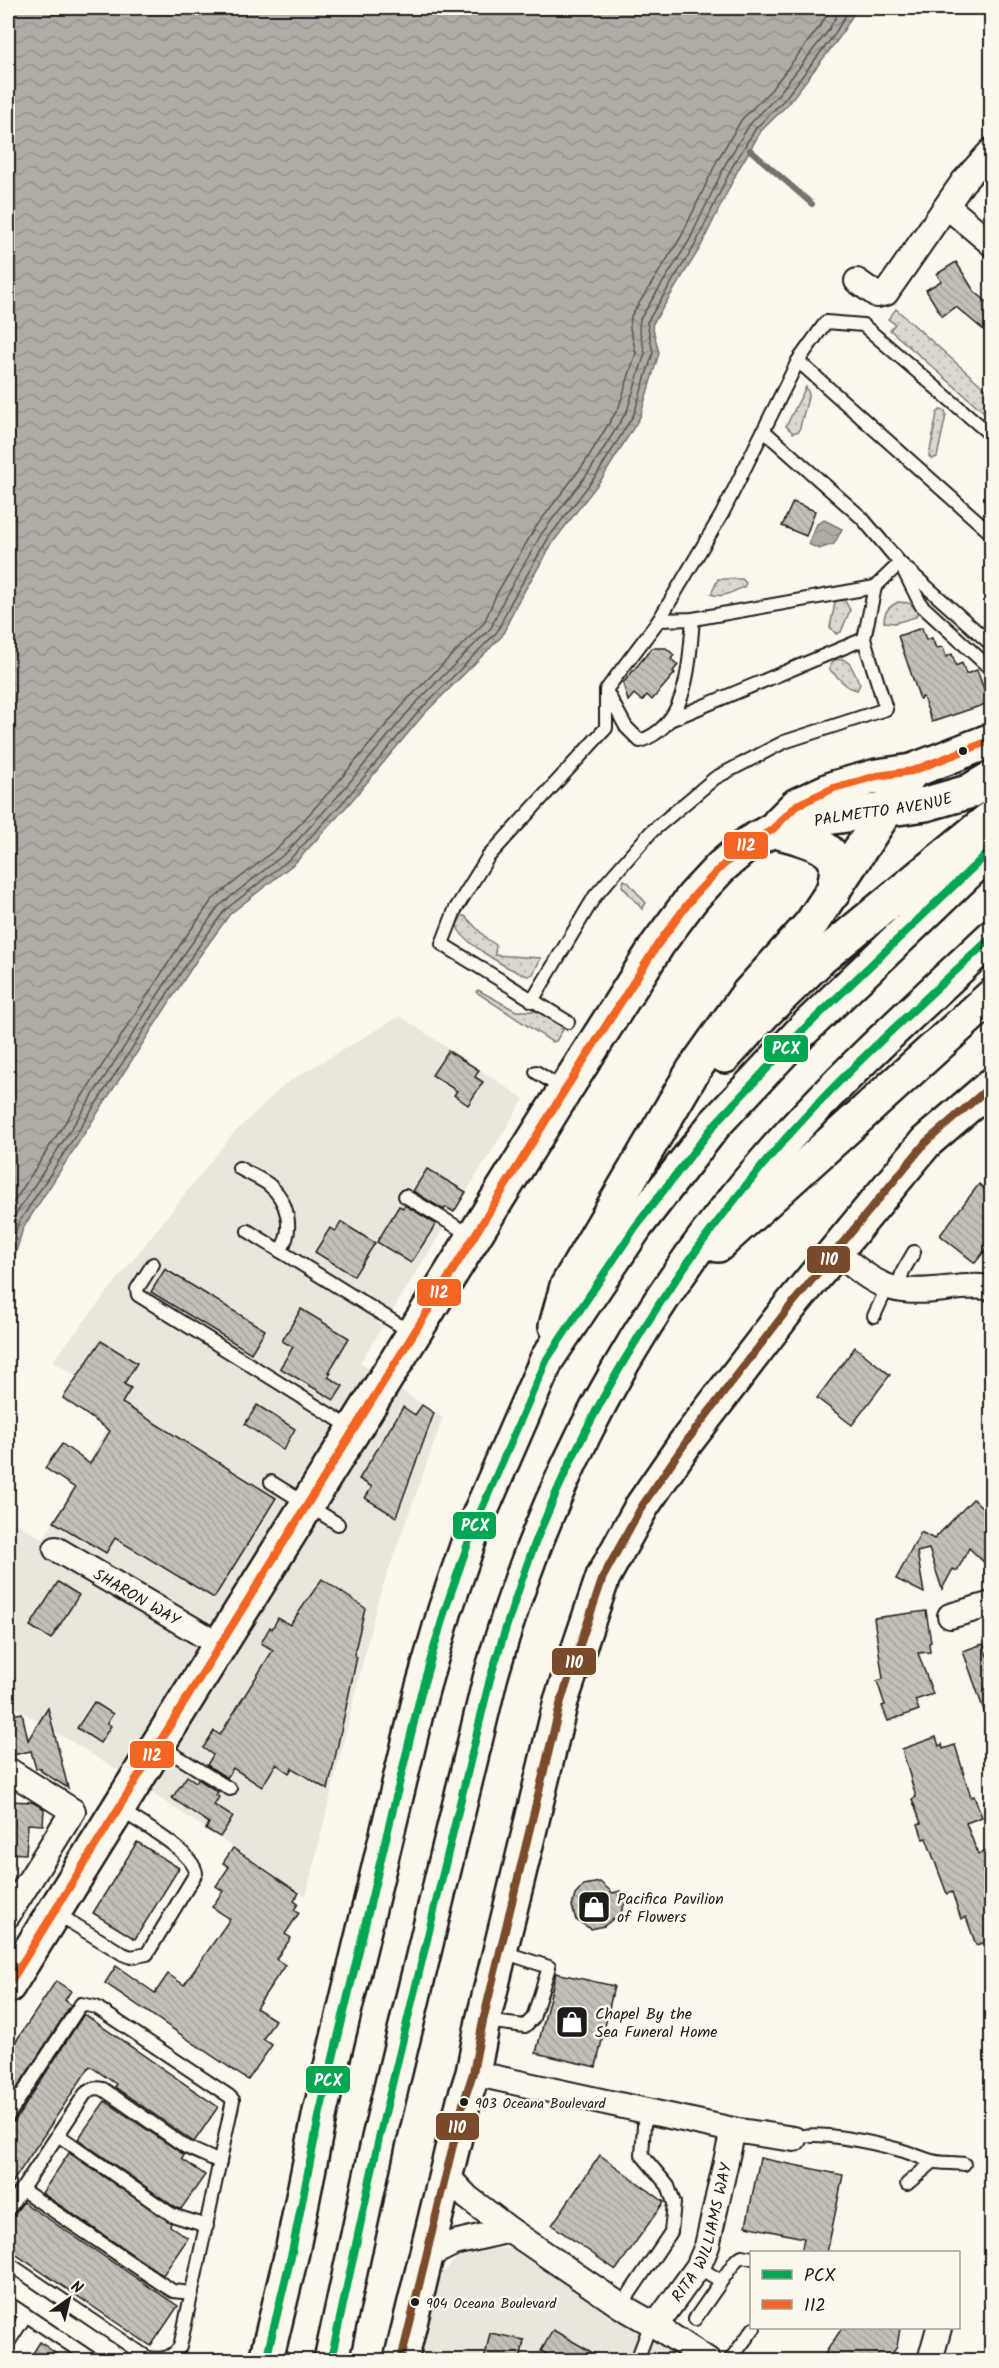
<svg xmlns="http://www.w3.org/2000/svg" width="999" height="2368" font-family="Kalam,sans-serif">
<defs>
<pattern id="grass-dots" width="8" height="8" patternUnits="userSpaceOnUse" patternTransform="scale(1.5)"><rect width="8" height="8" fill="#dad7ce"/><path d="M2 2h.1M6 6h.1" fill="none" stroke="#bab8b0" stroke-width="1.8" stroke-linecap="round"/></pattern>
<pattern id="water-waves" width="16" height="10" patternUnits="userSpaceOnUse" patternTransform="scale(1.5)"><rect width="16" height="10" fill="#afaca5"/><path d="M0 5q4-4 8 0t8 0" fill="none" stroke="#96938d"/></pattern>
<pattern id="building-back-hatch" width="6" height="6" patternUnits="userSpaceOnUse" patternTransform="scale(1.5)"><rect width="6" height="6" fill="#c3c0b8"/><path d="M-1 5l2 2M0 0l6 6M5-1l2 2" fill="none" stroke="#a7a49e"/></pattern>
</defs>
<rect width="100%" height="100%" fill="#fbf7ec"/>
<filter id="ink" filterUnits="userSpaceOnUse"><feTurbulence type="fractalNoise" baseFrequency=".0167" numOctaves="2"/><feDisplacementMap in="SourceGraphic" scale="12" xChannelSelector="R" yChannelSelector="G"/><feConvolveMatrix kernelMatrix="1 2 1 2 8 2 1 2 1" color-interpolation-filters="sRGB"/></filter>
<g filter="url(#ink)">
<g fill="#eae6dc">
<path d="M400,1016L524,1099L360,1363L443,1418L378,1600L306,1896L113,1767L8,1703V1519L44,1539L121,1405L53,1361L230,1137L285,1084Z"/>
<path d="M513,2248L691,2360H418L439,2277L457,2258L485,2249Z"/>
</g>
<g fill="url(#grass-dots)" stroke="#7b7a75" stroke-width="1.5">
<path d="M896,309L991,394V418L890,330L895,324L888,319Z"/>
<path d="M806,387L809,394L799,431L793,433L786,426Z"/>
<path d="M940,410L945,411L946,415L937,457L932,459L929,456L937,413Z"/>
<path d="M991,466V505L987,506L984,504Z"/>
<path d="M718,579H742L746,583L744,587C733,591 723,599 711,594Z"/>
<path d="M843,597L850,610L841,632L836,634L830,627L836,598Z"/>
<path d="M898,602L909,603L918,611L916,617L895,623L884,622C884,611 889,607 898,602Z"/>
<path d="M843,659L850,664L860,684L857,690L848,687L829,669L834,660Z"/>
<path d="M624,880L628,882L646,903L642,909L622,886Z"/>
<path d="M462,916H465L487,939L496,945L495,955L541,958L533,974L528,976C512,972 459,941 457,925Z"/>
<path d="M478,990L516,1011H539L564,1028L556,1041L552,1042L476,992Z"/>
</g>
<g fill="url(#water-waves)" stroke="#74726e" stroke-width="1.5">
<path d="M8,8H857L839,38L787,105L761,131L738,170L700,248L652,325L659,353L640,417L603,477L554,541L516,605L502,636L424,714L348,805L296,862L230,914L198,958L23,1228L8,1279Z"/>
<path d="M824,520L842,529L834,544L819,549L808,544L817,524Z"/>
</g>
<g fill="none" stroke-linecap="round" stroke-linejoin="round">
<g stroke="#575653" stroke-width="1.5">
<path d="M8,1211L180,945L212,900L281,845L331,790L408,699L484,623L496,595L535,528L584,464L619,407L636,353L630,328L631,316L681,237L718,159L742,119L771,90L820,26L831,8"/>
<path d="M8,1233L12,1220L187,950L219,906L287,852L338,796L414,705L491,628L504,599L542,533L591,469L627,411L645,353L639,328L640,319L689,241L726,163L750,124L777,96L828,31L841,8"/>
<path d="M8,1258L18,1224L193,954L225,910L292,857L344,801L420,710L497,632L511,602L549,537L598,473L634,414L653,353L647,322L695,245L732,167L756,128L783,101L834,35L850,8"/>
</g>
<path stroke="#74726e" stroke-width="6" d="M750,150L812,204"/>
</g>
<g fill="url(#building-back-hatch)" stroke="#1c1c1c" stroke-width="1.5">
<path d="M956,262L974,291L992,306V337L956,307L942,316L926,290L941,281L937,274Z"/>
<path d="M793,502L815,511L806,536L782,526Z"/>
<path d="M922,628L926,640L932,638L936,648L943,647L946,657L952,654L956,666L962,663L966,674L977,670L989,703L932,722L923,697L920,699L898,636Z"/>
<path d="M652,648H666L674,655L671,659L678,665L673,671L675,673L652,700L647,695L642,701L634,694L628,701L623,683Z"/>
<path d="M448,1051L479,1070L475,1077L483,1082L468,1105L454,1095L457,1091L432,1075Z"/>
<path d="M427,1169L466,1192L454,1212L446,1207L444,1210L413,1191Z"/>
<path d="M979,1184L992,1195V1242L975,1263L940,1235Z"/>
<path d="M405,1205L436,1224L411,1263L377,1242L399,1206L403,1208Z"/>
<path d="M341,1222L375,1243L354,1276L315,1252L330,1228L336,1231Z"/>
<path d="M165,1269L265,1330L251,1353L151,1292Z"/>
<path d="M301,1309L349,1338L329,1372L331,1373L328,1377L343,1386L334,1400L280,1368L293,1347L282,1341Z"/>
<path d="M101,1341L137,1363L124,1384L131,1388L122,1403L276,1498L214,1598L115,1538L106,1553L54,1522L75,1488L45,1468L62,1444L90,1464L110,1431L63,1398Z"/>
<path d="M855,1347L890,1375L852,1425L817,1398Z"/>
<path d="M257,1405L295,1429L283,1450L245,1424Z"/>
<path d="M422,1405L434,1413L396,1517L365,1498L372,1487L359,1479L403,1407L415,1415Z"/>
<path d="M973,1499L992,1516V1570L969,1548L957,1571L953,1569L942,1589L929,1549L917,1552L924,1593L896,1579L921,1532L934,1539Z"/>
<path d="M322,1579L365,1608L354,1655L357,1657L328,1790L292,1768L289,1773L276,1764L262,1787L233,1768L227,1778L207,1765L213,1755L203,1748L214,1731L220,1735L273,1650L261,1643L270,1627L272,1629L278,1618L290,1625Z"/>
<path d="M58,1582L79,1595L51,1639L30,1626Z"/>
<path d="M926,1611L931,1642L929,1643L930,1652L918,1653L933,1694L915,1700L919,1710L888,1721L882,1706L885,1705L877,1681L883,1679L874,1618Z"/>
<path d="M983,1644L987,1656L992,1654V1724L989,1725L963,1651Z"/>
<path d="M94,1702L113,1714L107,1723L111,1726L100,1743L77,1728Z"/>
<path d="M48,1708L68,1788L41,1771V1768L36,1769L31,1751L8,1756V1716L22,1713L28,1740Z"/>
<path d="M936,1737L939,1746L942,1744L943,1749L955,1745L971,1797L974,1796L982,1817L966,1823L978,1854L992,1849V1940L976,1945L966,1917L961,1919L952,1892L947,1894L926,1838L923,1839L918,1824L921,1823L912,1799L916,1797L902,1749Z"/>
<path d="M187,1776L196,1782L198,1779L218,1792L216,1795L219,1797L214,1805L233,1817L220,1837L206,1829L209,1823L172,1798Z"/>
<path d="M8,1801L32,1802L44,1809L43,1825L28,1824L26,1854L8,1853Z"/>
<path d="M137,1842L179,1868L135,1939L93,1913Z"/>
<path d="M233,1848L299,1893L294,1901L298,1904L294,1910L299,1913L285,1934L291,1938L276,1959L285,1965L256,2008L275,2020L263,2039L272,2045L248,2080L105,1983L116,1966L155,1993L168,1974L184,1985L230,1919L212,1907L223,1891L216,1886L229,1867L223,1863Z"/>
<path d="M600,1882L613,1893L620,1891L625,1903L618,1919H613L604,1926L591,1929L576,1920L572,1906L575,1895L584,1885Z"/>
<path d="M556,1973L614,1986L596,2067L536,2053Z"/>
<path d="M56,1981L71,1991L65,2000L71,2005L8,2102V2053Z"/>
<path d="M84,2014L218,2107L194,2142L115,2087L116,2084L90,2066L8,2189V2124L15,2121Z"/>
<path d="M105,2101L184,2155L182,2159L205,2175L181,2209L176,2208L78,2139Z"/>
<path d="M69,2153L171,2223L170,2226L188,2238L163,2275L42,2193Z"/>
<path d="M600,2155L664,2202L616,2270L552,2225Z"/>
<path d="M760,2158L843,2175L827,2253H801L804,2238L746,2226Z"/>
<path d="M23,2202L178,2306L151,2346L8,2249V2218L14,2215Z"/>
<path d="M842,2328H900L897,2347L887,2361H820Z"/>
<path d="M553,2330L607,2361H558L541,2351Z"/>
<path d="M490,2333L524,2340L520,2361H484Z"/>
<path d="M40,2342L66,2361H28Z"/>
</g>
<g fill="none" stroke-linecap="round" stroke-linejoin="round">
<defs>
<g id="lane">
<path d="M798,361L992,534"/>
<path d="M764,431L862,518L900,563L992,645"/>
<path d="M903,569L921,605L992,670"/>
<path d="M659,620L693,619L875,587"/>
<path d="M608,694L626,727L640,741C689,725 689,662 693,619"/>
<path d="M670,720L864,639"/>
<path d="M532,1001L595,896L651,832L715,778L784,742L886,709L864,639L875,587L900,563"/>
<path d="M568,1022L442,944L455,910L488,857L606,728V690L659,620L722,514L798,361L826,322L863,325L992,436"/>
<path d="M536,1072L563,1089"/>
<path d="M239,1168C248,1173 259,1178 268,1184C288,1200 295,1230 280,1251"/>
<path d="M405,1196L472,1236"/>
<path d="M248,1231L412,1333"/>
<path d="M153,1264L137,1289L138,1295L353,1429"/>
<path d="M897,1289L903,1271L914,1252"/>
<path d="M874,1316L887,1288"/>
<path d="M271,1482L338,1524"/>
<path d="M159,1745L230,1789"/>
<path d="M54,1912L123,1954L131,1957L147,1954L196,1873C193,1851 138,1822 119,1809"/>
<path d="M485,2021L525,2026L533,2018L549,1967L500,1951"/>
<path d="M8,2116L81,2004L96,2007L229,2096L233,2100L180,2347C170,2359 162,2360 148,2358L8,2263"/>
<path d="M58,2135L172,2215L207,2226"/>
<path d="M794,2139C812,2128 878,2144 900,2150C911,2153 921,2158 932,2161C942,2164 954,2162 964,2164"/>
<path d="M907,2184L933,2162"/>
<path d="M21,2189L165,2286L173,2291L192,2293"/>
<path d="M8,2210L85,2094C91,2089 95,2087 103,2089L186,2147L220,2162"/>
<path d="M698,2267L721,2281"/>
<path d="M8,2303L93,2360"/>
<path d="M621,2306L671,2232L674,2203L668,2186L642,2155L645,2110"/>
<path d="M695,2319L736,2260L742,2256L752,2258"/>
<path d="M8,2343L26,2315"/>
<path d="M637,2360L651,2323"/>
<path d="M730,2360L754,2328"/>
</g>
<g id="street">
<path d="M948,207L992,244"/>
<path d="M857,281L877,295L886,293L963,182L992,150"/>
<path d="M836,1252C879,1287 889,1295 945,1289C960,1287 977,1285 992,1288"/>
<path id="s1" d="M56,1549L220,1645"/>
<path d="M950,1616L992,1604"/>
<path d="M8,1770L73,1811L8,1915"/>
<path d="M473,2073L733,2130L794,2139"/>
<path d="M446,2175L467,2197L510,2230"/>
<path d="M426,2257L454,2243L510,2230L621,2306L651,2323L708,2360"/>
<path id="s2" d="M651,2323L661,2318L698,2267L707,2246L733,2130"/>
<path d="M930,2360L939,2328"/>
</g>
<g id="secondary">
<path d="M779,823L797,805L834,788L877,776L912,771L992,740"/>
<path id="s3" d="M8,1986L565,1090L658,944L693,897L721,867L749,843L772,830L826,818L926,804L968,792L992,778"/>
<path d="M401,2360L463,2104L473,2073L483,2021L561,1701L603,1577L642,1506L686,1442L787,1310L926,1142L992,1085"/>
</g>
<g id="highway">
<path d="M772,830C791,836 831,842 836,864C838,873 834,884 833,893"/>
<path d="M725,1056L766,1011L821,958L992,817"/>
<path d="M718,1245L992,996"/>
<path d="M556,1326L567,1286L693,1071L747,995L811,924L912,771"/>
<path d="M266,2360L292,2252L320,2112L421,1693L445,1610L473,1529L547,1359L636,1226L715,1124L803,1030L992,849"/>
<path d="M331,2360L379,2138L490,1679C543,1485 641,1303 774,1152C841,1076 918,1007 992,937"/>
</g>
</defs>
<use href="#lane" stroke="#1c1c1c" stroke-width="16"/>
<use href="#street" stroke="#1c1c1c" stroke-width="28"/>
<use href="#secondary" stroke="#1c1c1c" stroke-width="38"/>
<use href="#highway" stroke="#1c1c1c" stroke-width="38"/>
<use href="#lane" stroke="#fbf7ec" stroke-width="12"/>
<use href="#street" stroke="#fbf7ec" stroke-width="24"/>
<use href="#secondary" stroke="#fbf7ec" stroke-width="33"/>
<use href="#highway" stroke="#fbf7ec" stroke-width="33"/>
<defs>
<g id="bus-1">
<path d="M266,2360L292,2252L320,2112L421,1693L445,1610L473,1529L547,1359L636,1226L715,1124L803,1030L992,849"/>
<path d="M331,2360L379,2138L490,1679C505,1631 519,1583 538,1536C594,1396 675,1267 774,1152C840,1075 917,1007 992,937"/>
</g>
<path id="bus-2" d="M8,1986L565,1090L658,944L693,897L721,867L749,843L772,830L797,805L834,788L877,776L912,771L992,740"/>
<path id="bus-3" d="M401,2360L463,2104L473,2073L483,2021L561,1701L603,1577L642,1506L686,1442L787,1310L926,1142L992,1085"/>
</defs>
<use href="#bus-1" stroke="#fbf7ec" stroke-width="12"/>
<use href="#bus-2" stroke="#fbf7ec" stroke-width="12"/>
<use href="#bus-3" stroke="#fbf7ec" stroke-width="12"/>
<use href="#bus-1" stroke="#00a651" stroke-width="8"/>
<use href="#bus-2" stroke="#f26522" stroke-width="8"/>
<use href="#bus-3" stroke="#7a4b2a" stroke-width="8"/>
</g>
</g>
<defs>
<symbol id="shop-square" viewBox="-11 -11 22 22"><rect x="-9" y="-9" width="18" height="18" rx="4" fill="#1c1c1c" stroke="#fbf7ec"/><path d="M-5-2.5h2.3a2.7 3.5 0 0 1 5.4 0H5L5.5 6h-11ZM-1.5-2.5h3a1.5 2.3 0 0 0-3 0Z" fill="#fff"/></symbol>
</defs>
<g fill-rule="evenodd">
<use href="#shop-square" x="575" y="1888" width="38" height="38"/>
<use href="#shop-square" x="553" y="2003" width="38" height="38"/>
</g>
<g fill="#1c1c1c" stroke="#fbf7ec" stroke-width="2">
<circle cx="963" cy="751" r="5"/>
<circle cx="464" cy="2102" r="5"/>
<circle cx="415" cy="2302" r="5"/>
</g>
<g text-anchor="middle" stroke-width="5" stroke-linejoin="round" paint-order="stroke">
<g font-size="14" fill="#1c1c1c" stroke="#fbf7ec" text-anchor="start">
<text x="475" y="2108">903 Oceana Boulevard</text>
<text x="426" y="2308">904 Oceana Boulevard</text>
</g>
<g font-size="16" fill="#1c1c1c" stroke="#fbf7ec">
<text dy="6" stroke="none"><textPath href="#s3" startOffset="1504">PALMETTO AVENUE</textPath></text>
<text dy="6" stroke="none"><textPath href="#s1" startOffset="94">SHARON WAY</textPath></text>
<text dy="6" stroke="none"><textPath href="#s2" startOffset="108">RITA WILLIAMS WAY</textPath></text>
</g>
<g font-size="16" fill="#1c1c1c" stroke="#fbf7ec" text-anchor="start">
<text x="617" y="1904">Pacifica Pavilion<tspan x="617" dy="18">of Flowers</tspan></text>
<text x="595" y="2019">Chapel By the<tspan x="595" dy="18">Sea Funeral Home</tspan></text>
</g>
</g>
<g stroke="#fbf7ec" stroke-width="2">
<rect x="723" y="831" width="46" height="29" rx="6" fill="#f26522"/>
<rect x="763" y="1034" width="46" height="29" rx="6" fill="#00a651"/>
<rect x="806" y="1245" width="45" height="29" rx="6" fill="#7a4b2a"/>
<rect x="416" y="1278" width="46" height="29" rx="6" fill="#f26522"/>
<rect x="452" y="1511" width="45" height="29" rx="6" fill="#00a651"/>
<rect x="551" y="1647" width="46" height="29" rx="6" fill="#7a4b2a"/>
<rect x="129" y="1740" width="46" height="29" rx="6" fill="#f26522"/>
<rect x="305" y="2065" width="46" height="29" rx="6" fill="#00a651"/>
<rect x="435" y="2112" width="45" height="29" rx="6" fill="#7a4b2a"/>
</g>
<g font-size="16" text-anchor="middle" font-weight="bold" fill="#fff">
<text x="746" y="851">112</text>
<text x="786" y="1054">PCX</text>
<text x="829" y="1265">110</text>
<text x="439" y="1298">112</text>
<text x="475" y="1531">PCX</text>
<text x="574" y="1668">110</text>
<text x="152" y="1761">112</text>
<text x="328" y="2086">PCX</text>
<text x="457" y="2133">110</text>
</g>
<rect width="999" height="2368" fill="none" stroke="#fbf7ec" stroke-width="30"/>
<rect x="15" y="15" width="969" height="2338" fill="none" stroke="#1c1c1c" stroke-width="2" filter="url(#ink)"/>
<rect x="750" y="2251" width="210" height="78" fill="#fbf7ec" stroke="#a29f99" stroke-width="1.5"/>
<rect x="762" y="2270" width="30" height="9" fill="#00a651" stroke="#a29f99" stroke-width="1.5"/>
<text x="804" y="2281" font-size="18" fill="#1c1c1c">PCX</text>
<rect x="762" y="2300" width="30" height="9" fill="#f26522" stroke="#a29f99" stroke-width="1.5"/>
<text x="804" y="2311" font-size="18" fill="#1c1c1c">112</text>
<g transform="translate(69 2299) rotate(34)" stroke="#fbf7ec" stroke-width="4.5" paint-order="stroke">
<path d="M0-4.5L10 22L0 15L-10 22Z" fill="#1c1c1c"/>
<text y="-9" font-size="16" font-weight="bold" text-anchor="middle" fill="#1c1c1c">N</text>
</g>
</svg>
